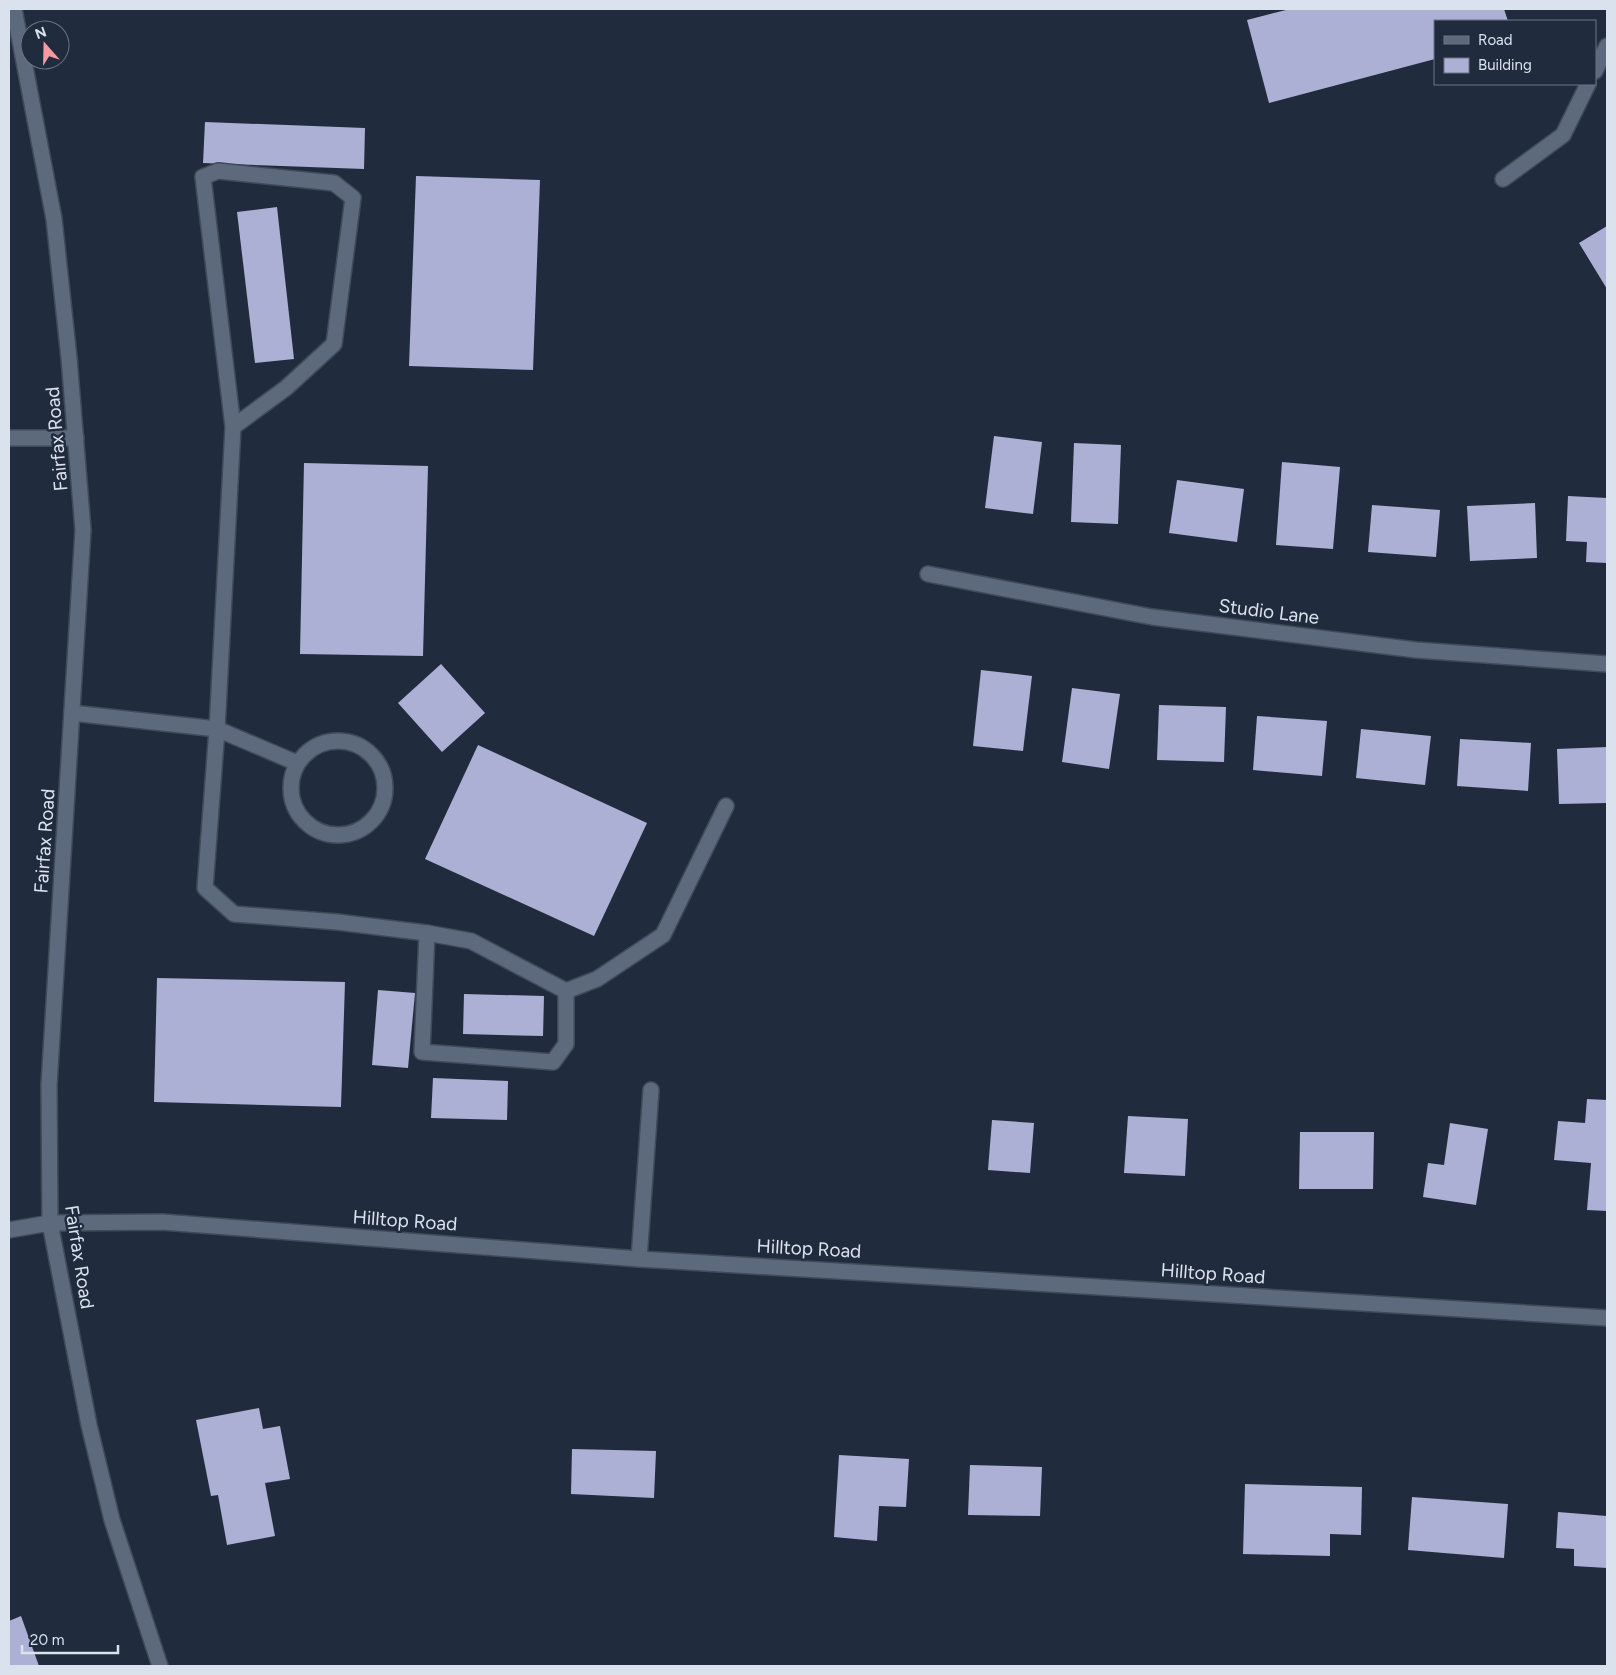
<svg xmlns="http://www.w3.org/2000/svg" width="1616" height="1675" font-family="Figtree,sans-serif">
<rect width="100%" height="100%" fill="#202c3d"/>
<g fill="#acb0d5">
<path d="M1290,9H1504L1508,21H1435V59L1269,103L1247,20Z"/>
<path d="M205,122L365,128L364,169L203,163Z"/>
<path d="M416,176L540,180L533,370L409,366Z"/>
<path d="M277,207L294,359L255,363L237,212Z"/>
<path d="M1607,226V289L1579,243Z"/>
<path d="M994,436L1042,442L1033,514L985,508Z"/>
<path d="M1074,443L1121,445L1118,524L1071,522Z"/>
<path d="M1282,462L1340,467L1333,549L1276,545Z"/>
<path d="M304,463L428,466L423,656L300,654Z"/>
<path d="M1177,480L1244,489L1237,542L1169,533Z"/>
<path d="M1568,496L1607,498V563L1586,562L1587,542L1566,541Z"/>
<path d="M1535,503L1537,558L1470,561L1467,506Z"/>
<path d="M1372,505L1440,510L1436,557L1368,552Z"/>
<path d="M441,664L485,713L442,752L398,703Z"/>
<path d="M981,670L1032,676L1023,751L973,746Z"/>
<path d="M1072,688L1120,694L1109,769L1062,762Z"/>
<path d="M1159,705L1226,707L1224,762L1157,760Z"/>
<path d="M1257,716L1327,721L1322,776L1253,770Z"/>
<path d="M1361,729L1431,736L1425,785L1356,778Z"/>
<path d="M1460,739L1531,743L1528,791L1457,786Z"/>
<path d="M478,745L647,823L594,936L425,859Z"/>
<path d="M1607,747V803L1559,804L1557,749Z"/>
<path d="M157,978L345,982L341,1107L154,1102Z"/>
<path d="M378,990L415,993L408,1068L372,1065Z"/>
<path d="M464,994L544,996L543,1036L463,1034Z"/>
<path d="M433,1078L508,1081L507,1120L431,1118Z"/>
<path d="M1587,1099L1607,1100V1211L1587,1210L1591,1163L1554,1160L1558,1121L1585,1123Z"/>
<path d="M1128,1116L1188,1119L1185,1176L1124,1173Z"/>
<path d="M992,1120L1034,1123L1030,1173L988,1170Z"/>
<path d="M1450,1123L1488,1129L1476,1205L1423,1197L1428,1163L1444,1165Z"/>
<path d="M1300,1132H1374L1373,1189H1299Z"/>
<path d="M259,1408L263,1429L280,1426L290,1479L265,1483L275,1536L227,1545L218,1495L211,1496L196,1420Z"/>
<path d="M572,1449L656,1451L654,1498L571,1494Z"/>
<path d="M839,1455L909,1459L906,1507L879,1506L877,1541L834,1537Z"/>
<path d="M970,1465L1042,1467L1040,1516L968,1515Z"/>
<path d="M1245,1484L1362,1487L1361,1535L1330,1534V1556L1243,1554Z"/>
<path d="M1412,1497L1508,1504L1504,1558L1408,1550Z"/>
<path d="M1558,1512L1607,1516V1568L1574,1566V1549L1556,1548Z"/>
<path d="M21,1616L39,1666H9V1621Z"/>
</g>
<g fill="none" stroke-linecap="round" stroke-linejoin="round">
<defs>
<g id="lane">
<path d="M1595,71L1607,46"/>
<path d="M1503,179L1563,135L1588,84"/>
<path d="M9,438H76"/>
<path d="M72,713L217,729L233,427L203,177L218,171L334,183L353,198L334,344L286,388L233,427"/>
<circle cx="338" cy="788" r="47"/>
<path d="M297,763L217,729L205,888L234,914L337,922L427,933L471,941L566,991L597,979L663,935L726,806"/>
<path d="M427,933L422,1052L553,1062L566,1044V991"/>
<path d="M639,1259L651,1090"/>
</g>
<g id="street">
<path d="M928,574L1152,617L1416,650L1607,664"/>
<path d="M50,1223L89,1425L112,1520L160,1666"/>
</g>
<g id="secondary">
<path d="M14,9L54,219L69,358L83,530L49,1085L50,1223"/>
<path d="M9,1230L50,1223L162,1222L639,1259L1607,1318"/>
</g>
</defs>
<use href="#lane" stroke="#404a58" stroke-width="18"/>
<use href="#street" stroke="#404a58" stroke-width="18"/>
<use href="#secondary" stroke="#404a58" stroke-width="18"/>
<use href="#lane" stroke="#5d6a7e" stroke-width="15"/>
<use href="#street" stroke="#5d6a7e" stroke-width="15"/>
<use href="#secondary" stroke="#5d6a7e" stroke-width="15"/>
</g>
<g text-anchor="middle" stroke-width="5" stroke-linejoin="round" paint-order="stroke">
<g font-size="19" fill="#dae2ed" stroke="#202c3d">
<text transform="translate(56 439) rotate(-95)" y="7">Fairfax Road</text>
<text transform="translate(1269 611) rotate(7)" y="7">Studio Lane</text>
<text transform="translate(44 841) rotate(-86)" y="7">Fairfax Road</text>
<text transform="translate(405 1220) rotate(4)" y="7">Hilltop Road</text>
<text transform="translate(809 1248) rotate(3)" y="7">Hilltop Road</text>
<text transform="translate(80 1257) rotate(81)" y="7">Fairfax Road</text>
<text transform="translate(1213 1273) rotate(4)" y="7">Hilltop Road</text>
</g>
</g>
<rect width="1616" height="1675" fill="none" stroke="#dae2ed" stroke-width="20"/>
<rect x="1434" y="20" width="162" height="65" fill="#202c3d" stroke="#6a7583"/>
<rect x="1444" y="36" width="25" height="8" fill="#5d6a7e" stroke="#6a7583"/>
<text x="1478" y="45" font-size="15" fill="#dae2ed">Road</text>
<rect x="1444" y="58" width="25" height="15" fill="#acb0d5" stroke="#6a7583"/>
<text x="1478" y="70" font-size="15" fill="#dae2ed">Building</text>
<g transform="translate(45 45) rotate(340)"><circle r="24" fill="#202c3d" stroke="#6a7583"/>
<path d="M0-4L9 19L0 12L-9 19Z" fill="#f49aa1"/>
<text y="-8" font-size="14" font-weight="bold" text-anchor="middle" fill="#dae2ed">N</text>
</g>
<path d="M22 1645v8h96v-8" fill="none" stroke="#dae2ed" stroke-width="2.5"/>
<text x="30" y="1645" font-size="15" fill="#dae2ed" stroke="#202c3d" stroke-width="4" paint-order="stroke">20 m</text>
</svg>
